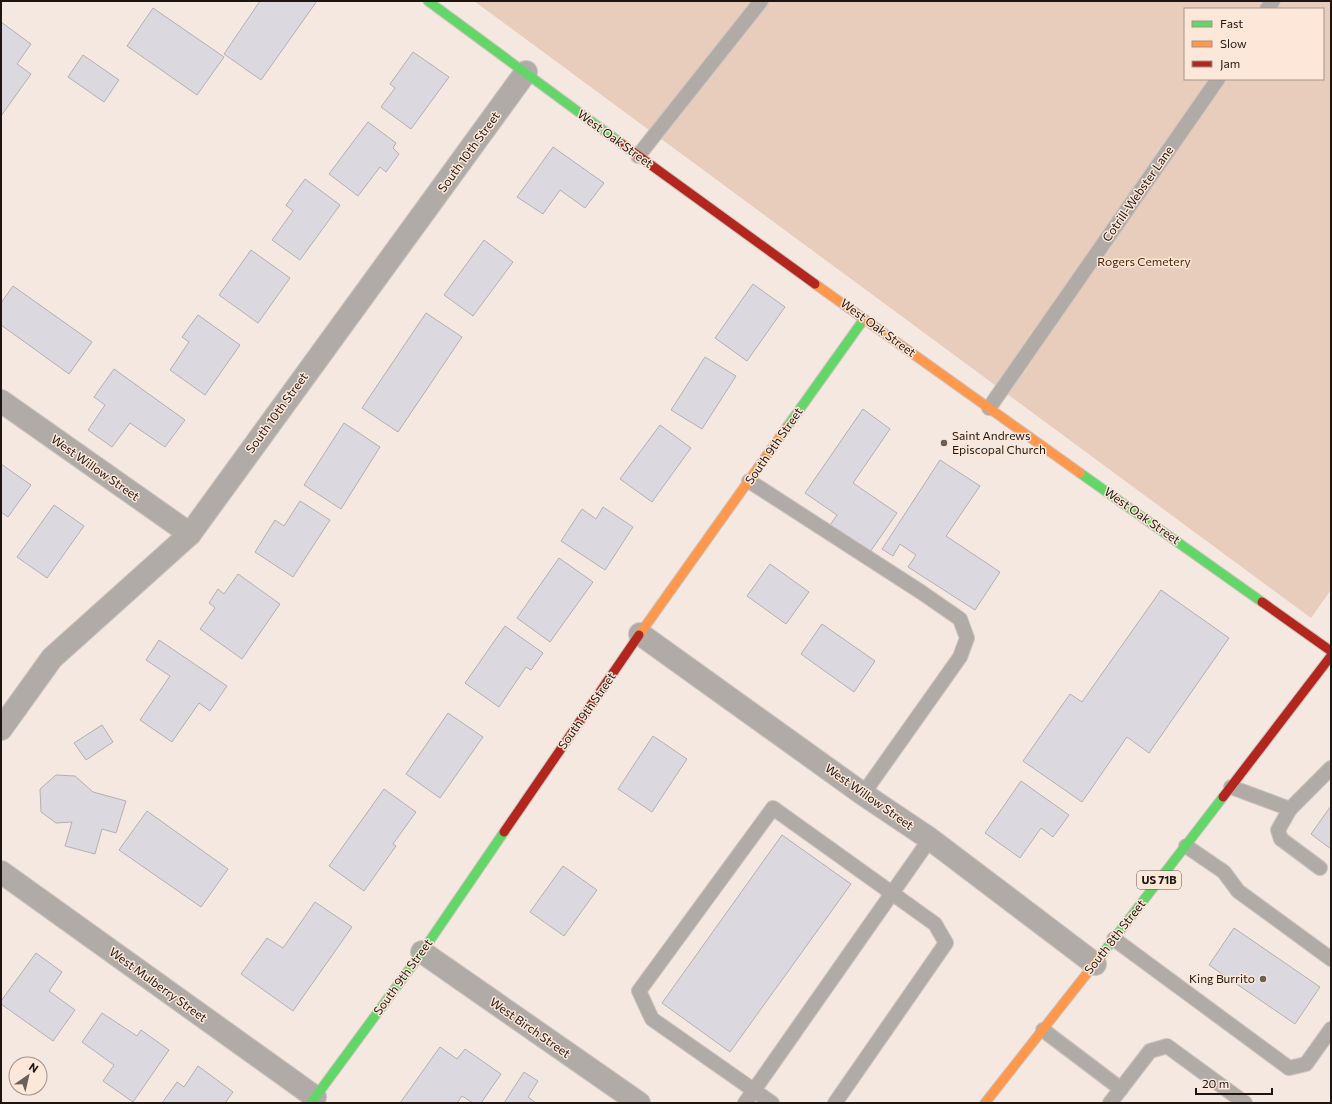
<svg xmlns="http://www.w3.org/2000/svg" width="1332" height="1104" font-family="Commissioner,sans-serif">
<rect width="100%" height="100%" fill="#f4e8e1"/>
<path fill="#e9cdbc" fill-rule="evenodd" d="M474,1H1331V590L1311,618ZM1185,9H1323V79H1185Z"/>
<g fill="#dbd9df" stroke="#b4b0b1">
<path d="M260,1H317L261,80L224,54Z"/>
<path d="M153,8L224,57L197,95L127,46Z"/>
<path d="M1,22L31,44L17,64L31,74L1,116Z"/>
<path d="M413,52L449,77L411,129L381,107L395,88L390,84Z"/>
<path d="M83,55L119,80L104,102L68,77Z"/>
<path d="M368,122L396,143L393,148L399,154L386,172L380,167L358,196L329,174Z"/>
<path d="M553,147L604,183L585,208L560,190L543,214L517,197Z"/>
<path d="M305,179L340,205L300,260L272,240L293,211L286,205Z"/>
<path d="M484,240L513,262L473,316L444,295Z"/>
<path d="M251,250L290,278L258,323L219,295Z"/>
<path d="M753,284L785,307L747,361L715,338Z"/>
<path d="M13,286L92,342L69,374L1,325V303Z"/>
<path d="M426,313L462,337L398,432L362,408Z"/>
<path d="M198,315L240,345L205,395L170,370L189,342L182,337Z"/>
<path d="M705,357L736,376L702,429L671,410Z"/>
<path d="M114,369L185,420L165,447L130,423L112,447L88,430L105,405L94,397Z"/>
<path d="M863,409L890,429L853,483L897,513L870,552L830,525L837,515L805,493Z"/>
<path d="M344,423L380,447L341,509L304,485Z"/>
<path d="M660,425L691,448L652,502L620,479Z"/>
<path d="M940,460L980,486L946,536L1000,572L975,610L908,567L916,555L900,544L893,556L882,549Z"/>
<path d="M1,464L31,485L8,517L1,512Z"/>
<path d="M300,501L330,520L293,577L255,552L275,520L284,526Z"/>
<path d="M54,505L84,526L47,578L17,557Z"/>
<path d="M603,507L633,527L605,570L561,541L582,509L596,519Z"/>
<path d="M559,558L593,582L550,642L517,618Z"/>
<path d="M770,564L809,592L786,624L747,596Z"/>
<path d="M238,574L280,604L242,659L200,629L215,608L209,603L218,589L224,594Z"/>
<path d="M1161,590L1229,638L1149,753L1127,737L1082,802L1023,761L1070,694L1082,702Z"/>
<path d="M822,624L875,661L854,692L801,654Z"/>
<path d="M505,626L543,653L531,670L526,667L499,707L465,683Z"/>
<path d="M159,640L227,686L210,711L199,703L172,742L140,720L170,676L146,660Z"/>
<path d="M448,713L483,737L440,798L406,774Z"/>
<path d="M102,725L113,742L86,760L74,743Z"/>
<path d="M653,736L687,759L652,812L618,789Z"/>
<path d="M56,775L75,776L93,792L126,801L116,833L102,829L95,854L65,846L72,822L56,823L41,812L40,789Z"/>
<path d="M1021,781L1069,815L1053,837L1041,828L1020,858L985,833Z"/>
<path d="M384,789L416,812L393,844L396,846L364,891L329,866Z"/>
<path d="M1331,806V849L1311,834Z"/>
<path d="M147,811L228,869L201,907L119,850Z"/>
<path d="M782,835L851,884L730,1052L662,1003Z"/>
<path d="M563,866L597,890L564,936L530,912Z"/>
<path d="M315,902L352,927L293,1011L241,974L267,938L283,948Z"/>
<path d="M1234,928L1320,987L1295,1024L1209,965Z"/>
<path d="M36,953L62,972L49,991L75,1010L53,1041L1,1004V1001Z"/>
<path d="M102,1013L137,1036L141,1030L169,1050L133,1102L103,1081L114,1065L82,1042Z"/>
<path d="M440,1047L457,1059L465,1049L501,1074L481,1103H473L462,1096L457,1103H400Z"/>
<path d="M198,1066L233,1092L225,1103H162L177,1082L184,1087Z"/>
<path d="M524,1072L538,1081L528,1097L536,1103H504Z"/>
</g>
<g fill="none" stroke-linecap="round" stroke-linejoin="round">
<defs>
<g id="lane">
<path d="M1267,9L1273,1"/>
<path d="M638,156L761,1"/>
<path d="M989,408L1218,79"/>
<path d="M749,481L921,592L960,619L967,638L960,657L863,794"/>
<path d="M1231,787L1290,809L1331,768"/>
<path d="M1290,809L1278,830L1281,839L1320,868"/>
<path d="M1186,846L1224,872L1238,891L1331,959"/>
<path d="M1114,939L1289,1068L1306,1064L1331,1029"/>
<path d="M1043,1030L1121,1089"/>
<path d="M745,1103L930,839"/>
<path d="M772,1103L652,1019L639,991L773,808L935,924L946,943L835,1103"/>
<path d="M1110,1103L1150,1051L1167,1046L1245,1103"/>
</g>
<g id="street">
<path d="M1,401L190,534"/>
<path d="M640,634L863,794L930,839L1095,964"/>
<path d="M1,729L52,658L190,534L526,72"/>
<path d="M1,872L315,1097"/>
<path d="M422,952L639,1103"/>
</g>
<g id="fast">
<path d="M428,1L622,144"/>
<path d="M787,427L864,319"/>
<path d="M1080,473L1262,602"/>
<path d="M1103,953L1223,797"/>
<path d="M311,1103L422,952L504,832"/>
</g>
<g id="slow">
<path d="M815,284L1080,473"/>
<path d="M639,635L787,427"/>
<path d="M985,1103L1103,953"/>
</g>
<g id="jam">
<path d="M622,144L815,284"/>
<path d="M1262,602L1331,651"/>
<path d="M1223,797L1331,656"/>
<path d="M504,832L639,635"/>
</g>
</defs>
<use href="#lane" stroke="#ccc3bd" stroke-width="16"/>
<use href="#street" stroke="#ccc3bd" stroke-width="24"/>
<use href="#fast" stroke="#ccc3bd" stroke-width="11"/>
<use href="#slow" stroke="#ccc3bd" stroke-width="11"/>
<use href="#jam" stroke="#ccc3bd" stroke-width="11"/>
<use href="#lane" stroke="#b1aba7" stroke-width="14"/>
<use href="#street" stroke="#b1aba7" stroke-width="22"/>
<use href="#fast" stroke="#63d668" stroke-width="9"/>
<use href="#slow" stroke="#ff974d" stroke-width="9"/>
<use href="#jam" stroke="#b3261e" stroke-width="9"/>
</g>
<g fill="#6a5f59" stroke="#fce7d9" stroke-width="1.5">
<circle cx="944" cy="443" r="4"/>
<circle cx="1263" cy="979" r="4"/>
</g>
<g text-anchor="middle" stroke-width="3" stroke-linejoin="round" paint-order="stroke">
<rect fill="#fce7d9" stroke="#61544c" stroke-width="1" x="1137" y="871" width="44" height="18" rx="3"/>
<g font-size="11" font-weight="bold" fill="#1f1510">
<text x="1159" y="884">US 71B</text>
</g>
<g font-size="12" fill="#1f1510" stroke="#fce7d9">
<text transform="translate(615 139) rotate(36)" y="4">West Oak Street</text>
<text transform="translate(469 152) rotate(-54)" y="4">South 10th Street</text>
<text transform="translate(1138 194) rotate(-55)" y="4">Cotrill-Webster Lane</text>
<text transform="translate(878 328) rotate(36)" y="4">West Oak Street</text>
<text transform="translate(277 413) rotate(-54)" y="4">South 10th Street</text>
<text transform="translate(774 446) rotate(-55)" y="4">South 9th Street</text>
<text transform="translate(95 468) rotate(35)" y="4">West Willow Street</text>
<text transform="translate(1142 516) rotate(35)" y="4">West Oak Street</text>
<text transform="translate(587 711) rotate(-55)" y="4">South 9th Street</text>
<text transform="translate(869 797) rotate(35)" y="4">West Willow Street</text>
<text transform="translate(1115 937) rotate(-52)" y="4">South 8th Street</text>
<text transform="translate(403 977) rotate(-54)" y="4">South 9th Street</text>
<text transform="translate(158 985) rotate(36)" y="4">West Mulberry Street</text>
<text transform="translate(530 1028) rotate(35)" y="4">West Birch Street</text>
</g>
<g font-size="12" fill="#4a2404" stroke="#fce7d9">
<text x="1144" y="266">Rogers Cemetery</text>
</g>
<g font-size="12" fill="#1f1510" stroke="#fce7d9" text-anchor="start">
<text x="952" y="440">Saint Andrews<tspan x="952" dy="14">Episcopal Church</tspan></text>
<text x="1255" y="983" text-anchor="end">King Burrito</text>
</g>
</g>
<rect width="1332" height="1104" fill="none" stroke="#1f1510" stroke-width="4"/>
<rect x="1184" y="8" width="140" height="72" fill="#fce7d9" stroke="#a49389"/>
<rect x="1192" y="21" width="20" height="6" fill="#63d668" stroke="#a49389"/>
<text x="1220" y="28" font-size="12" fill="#1f1510">Fast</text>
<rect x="1192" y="41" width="20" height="6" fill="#ff974d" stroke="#a49389"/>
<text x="1220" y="48" font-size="12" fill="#1f1510">Slow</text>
<rect x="1192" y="61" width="20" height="6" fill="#b3261e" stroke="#a49389"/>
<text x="1220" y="68" font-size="12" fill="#1f1510">Jam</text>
<g transform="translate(28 1076) rotate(34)"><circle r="19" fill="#fce7d9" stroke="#a49389"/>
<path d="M0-3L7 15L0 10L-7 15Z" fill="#6a5f59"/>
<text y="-6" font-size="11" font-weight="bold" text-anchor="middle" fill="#1f1510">N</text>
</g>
<path d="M1196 1088v6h76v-6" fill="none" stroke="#1f1510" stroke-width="2"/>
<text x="1202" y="1088" font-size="12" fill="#1f1510" stroke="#fce7d9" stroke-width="3" paint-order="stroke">20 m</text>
</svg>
